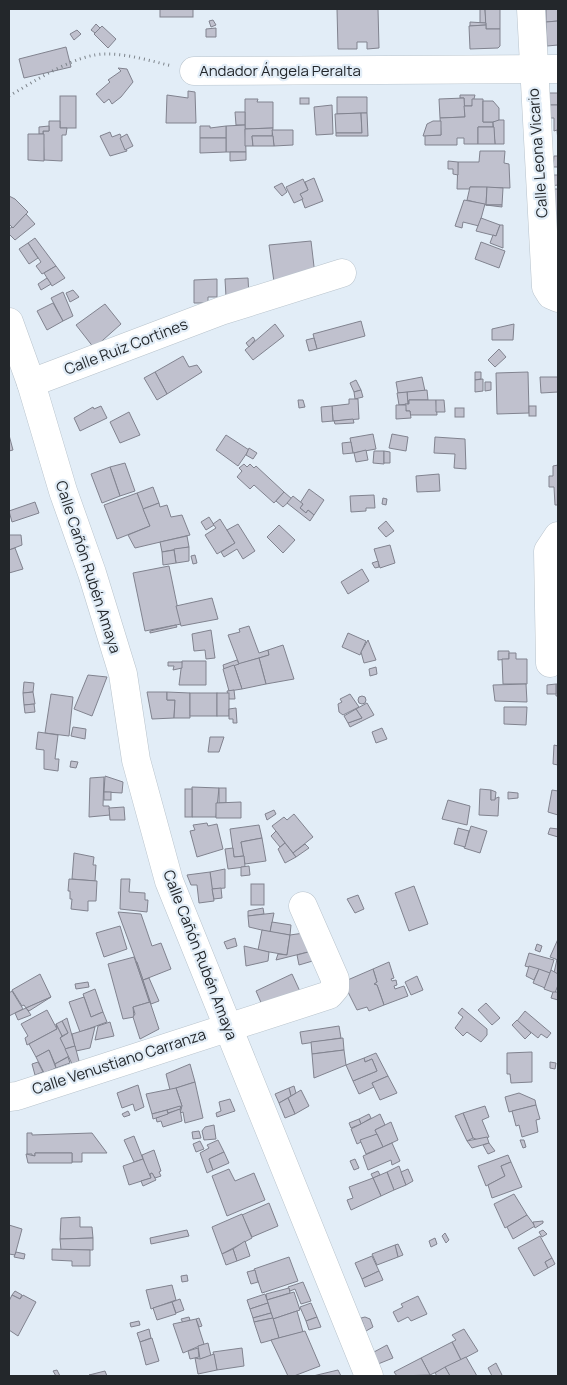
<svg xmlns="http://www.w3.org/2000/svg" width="567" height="1385" font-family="Manrope,sans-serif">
<rect width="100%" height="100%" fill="#e2edf7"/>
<g fill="#c0c1ce" stroke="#81838f">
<rect x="160" y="9" width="33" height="8"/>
<path d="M337,9H378L379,48L367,49V42H357V49H338Z"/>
<path d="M480,9H485L486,23H480Z"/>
<path d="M485,9H500V29H486Z"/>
<path d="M546,9H558V21L546,22Z"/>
<path d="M213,20L216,25L211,27L209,21Z"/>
<path d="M558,21V45L547,46L546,22Z"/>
<path d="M470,22L486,23V25L470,26Z"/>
<path d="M96,24L100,28L95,33L91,30Z"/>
<path d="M486,25V29H500V46L498,48L470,49L469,26Z"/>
<path d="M102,26L116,39L108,48L94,34Z"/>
<path d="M216,28V37H206V29Z"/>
<path d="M77,30L81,34L74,40L70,34Z"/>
<path d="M66,47L71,67L24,78L19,59Z"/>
<path d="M118,68L127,69L133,82L121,97L112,104L109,99L104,103L96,94L110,82L108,80L121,71Z"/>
<path d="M188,91L195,92L196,123H166L167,95L188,98Z"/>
<rect x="548" y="93" width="10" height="12"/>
<path d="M460,95H475L472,106H464V98H460Z"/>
<rect x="60" y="96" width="16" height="32"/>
<path d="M337,97H367V113L337,114Z"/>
<rect x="300" y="98" width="9" height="6"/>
<path d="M464,98L465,117L440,118L439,99Z"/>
<path d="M245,99H258L257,102H273V128L245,129Z"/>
<path d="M472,99H483V122H493V127H478V144H464V138H457V145H425V135H441L440,118L465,117L464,106H472Z"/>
<path d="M483,101H493L499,108V122H483Z"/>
<path d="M332,105L333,134L316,135L314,107Z"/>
<path d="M548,105H558V141L557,130L554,131V118H548Z"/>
<path d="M235,112H245V125H236Z"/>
<path d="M361,113L362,133H336L335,114Z"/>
<path d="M361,113H367L368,136H336V133H362Z"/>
<path d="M499,120H504V144H495L493,122Z"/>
<path d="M49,121H60V128H67L66,135H62V161L44,160L43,131H49Z"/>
<path d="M433,121H441V135L423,136L427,124Z"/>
<path d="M245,125L246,152H226V126Z"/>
<path d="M49,126V131H43V134H39V127Z"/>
<path d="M200,126H210V128L226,126V138H200Z"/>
<path d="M478,127H494L495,144H478Z"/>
<path d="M273,128L272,136H252L253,146H245V129Z"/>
<path d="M272,130H293V145L274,146Z"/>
<path d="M110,132L112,137L120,134L127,151L110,156L100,136Z"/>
<path d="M28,134H44V161L28,160Z"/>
<path d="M127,134L133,146L125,150L120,138Z"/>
<path d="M252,136H273L274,146H253Z"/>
<path d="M200,138H226V152L200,153Z"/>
<path d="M480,151H505L504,163L509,164L510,188L470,187V189H457L458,162H479Z"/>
<path d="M230,152H246V160L230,161Z"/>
<path d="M554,156H558V167H553Z"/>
<path d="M448,161L458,162V175L453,174V169H448Z"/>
<path d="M549,175H558V185L549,186Z"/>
<path d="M314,178L323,201L305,208L300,194L308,190L305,182Z"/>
<path d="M303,179L308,190L300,194L303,199L294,203L286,187Z"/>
<path d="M282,183L287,192L282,196L274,187Z"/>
<path d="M470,187H487L486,205L467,200Z"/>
<path d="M487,187L503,188L502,205H486Z"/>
<path d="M553,189H558V222H550Z"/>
<path d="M9,196L15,199L28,212L13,228L9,224Z"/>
<path d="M464,200L485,204L479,226L463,222L462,228L455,226Z"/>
<path d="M486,205H502V207Z"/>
<path d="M26,214L35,224L15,240L9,234V229L12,227L13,228Z"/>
<path d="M481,218L500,225L496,236L476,231Z"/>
<path d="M500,225H503V248L490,243L493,235L496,236Z"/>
<path d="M35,238L56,266L42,274L36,266L41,262L28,243Z"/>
<path d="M311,241L315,275L274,282L269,245Z"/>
<path d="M481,242L505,251L499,268L475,259Z"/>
<path d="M28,243L38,258L29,264L19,249Z"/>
<path d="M56,266L65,278L52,286L44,273Z"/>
<path d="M47,278L51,284L41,290L38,284Z"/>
<path d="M248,278L249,296L226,297L225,279Z"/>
<path d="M217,279V297H208V303H194V280Z"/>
<path d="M73,290L79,297L70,302L66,293Z"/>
<path d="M63,292L73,316L63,321L51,298Z"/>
<path d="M53,303L63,321L47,330L37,311Z"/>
<path d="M105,304L121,324L94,348L76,325Z"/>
<path d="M361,321L365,336L317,349L313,334Z"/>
<path d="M275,324L284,336L253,360L245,350Z"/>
<path d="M514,324L513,340H492V329Z"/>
<path d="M253,337L255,340L249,347L246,343Z"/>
<path d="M314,338L317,349L309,351L306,340Z"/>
<path d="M499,349L506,357L495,367L488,360Z"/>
<path d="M183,356L189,367L197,365L202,372L167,394L155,372Z"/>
<path d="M155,372L167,394L157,400L144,378Z"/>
<path d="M475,372H481V379L475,380Z"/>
<path d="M528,372L529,413L497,414L496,373Z"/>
<path d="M422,377L425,391L398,393L396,382Z"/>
<path d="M540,377H558V392L541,393Z"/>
<path d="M483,379V391L475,392V380Z"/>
<path d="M356,380L361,390L354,392L350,383Z"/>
<path d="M485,382H491V390L485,391Z"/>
<path d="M361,390L363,397L355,399L354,392Z"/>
<path d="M427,390L428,400H409L408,404L407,392Z"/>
<path d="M407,392L408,404L399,405L397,393Z"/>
<path d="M349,399H358L359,419L333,421L332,406L349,404Z"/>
<path d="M298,400H303L305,407L299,408Z"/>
<path d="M409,400H436L437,415H410V411H406L405,404H409Z"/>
<path d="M436,400H444L445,412H436Z"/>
<path d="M396,405H406V411H410L411,418L396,419Z"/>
<path d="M101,406L107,418L80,431L74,418L93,407L94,409Z"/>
<path d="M332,406L333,421L322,422L321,407Z"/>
<rect x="529" y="406" width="7" height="10"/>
<rect x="455" y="408" width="9" height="9"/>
<path d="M129,412L140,435L120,443L110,422Z"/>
<path d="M353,419L354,423L335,424L334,421Z"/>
<path d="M373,434L376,449L353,453L350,438Z"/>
<path d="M392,434L408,437L406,451L389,448Z"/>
<path d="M9,435L13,450L9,451Z"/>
<path d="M226,435L249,450L238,466L216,450Z"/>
<path d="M435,437L465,439L466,469L454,468L455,454L434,453Z"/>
<path d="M351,442L353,453L343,454L342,443Z"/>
<path d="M249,448L257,453L253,459L246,455Z"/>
<path d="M366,450L368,460L356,462L354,453Z"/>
<path d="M374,451H384V464L373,463Z"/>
<path d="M384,451L390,452V463H384Z"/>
<path d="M125,463L135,491L120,496L110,467Z"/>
<path d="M244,464L247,467L250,464L254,468L256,466L284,492L274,503L254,485L250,489L237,477L242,471L239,468Z"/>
<path d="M558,465V505H555L554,487H549V476H553V466Z"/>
<path d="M110,467L120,496L102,503L91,474Z"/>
<path d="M439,474L440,491L417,492L416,476Z"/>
<path d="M153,487L159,503L143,509L137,493Z"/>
<path d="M309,489L324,500L314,515L308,510L306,513L300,508L303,504L300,503Z"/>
<path d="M284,492L292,499L283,507L276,501Z"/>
<path d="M137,493L150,526L117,539L104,505Z"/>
<path d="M374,495L375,508H366V511L351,512L350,496Z"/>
<path d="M293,496L303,504L300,508L306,513L308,510L314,515L310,521L287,503Z"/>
<path d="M383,498L387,499L386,505L382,504Z"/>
<path d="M35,502L39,513L12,522L9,511Z"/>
<path d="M159,503L160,507L167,505L171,517L182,515L190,535L135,548L128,535L150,526L143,509Z"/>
<path d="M209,517L214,525L206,530L201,522Z"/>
<path d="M220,519L235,543L217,554L205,535L216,528L213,524Z"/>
<path d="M386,521L394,531L386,537L378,528Z"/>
<path d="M238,524L255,551L243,559L237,549L224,557L221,552L235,543L227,530Z"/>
<path d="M279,525L295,540L283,553L267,537Z"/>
<path d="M9,535H21L22,545L9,550Z"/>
<path d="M187,536L189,547L162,552L160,542Z"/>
<path d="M390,545L395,563L380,568L374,549Z"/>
<path d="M189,547V561L176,563L174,549Z"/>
<path d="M15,548L23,569L9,573V550Z"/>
<path d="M174,550L176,563L163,565L162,552Z"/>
<path d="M195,555L197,563L193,564L191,556Z"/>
<path d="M378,561L379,567L375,568L372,563Z"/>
<path d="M169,566L181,624L145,631L133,573Z"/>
<path d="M362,569L369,581L348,594L341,582Z"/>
<path d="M212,598L218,619L181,626L176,606Z"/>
<path d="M176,625L177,627L150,633V631Z"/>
<path d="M249,626L259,653L268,650L269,655L239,664L228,635L240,632L239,629Z"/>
<path d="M211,630L215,658L206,659L205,650L194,651L192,634Z"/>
<path d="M348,633L366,641L360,655L342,647Z"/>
<path d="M368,640L376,660L364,663L361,652Z"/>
<path d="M283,645L294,679L266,684L259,658L269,655L268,650Z"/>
<path d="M498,651H509V659L498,660Z"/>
<path d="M558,652V696H556V684H558Z"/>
<path d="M509,653H516V659H527V684H503L502,659H509Z"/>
<path d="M259,658L266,684L242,689L234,665Z"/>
<path d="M237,660L239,664L224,669L223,665Z"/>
<path d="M182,661H206V685H179Z"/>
<path d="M168,662H182V668L173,670L174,666H168Z"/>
<path d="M234,665L242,689L229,691L223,669Z"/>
<path d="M376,667L377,674L370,676L369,669Z"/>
<path d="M88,675L107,677L92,716L74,709Z"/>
<path d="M24,682L34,683L33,692L23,693Z"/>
<path d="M526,684L527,702L495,701L493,685Z"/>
<path d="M556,684V694H547V685Z"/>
<path d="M234,690L235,699H229L227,691Z"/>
<path d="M33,692L35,704L24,705L23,693Z"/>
<path d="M147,692H167V700H175L174,718L152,719Z"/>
<path d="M167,692L190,693V718H174L175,700H167Z"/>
<rect x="190" y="693" width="27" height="23"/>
<rect x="217" y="693" width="12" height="23"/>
<path d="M51,694L73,697L69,736L45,733Z"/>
<path d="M350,694L359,707L343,715L339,712L338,704L342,702L340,699Z"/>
<circle cx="362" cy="700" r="4"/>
<path d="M367,703L374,715L350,727L348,723L362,718L356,709Z"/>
<path d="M34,704L35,712L25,713L24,705Z"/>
<path d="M504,707H527L526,725L504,724Z"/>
<path d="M236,708L237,723H233V719H229V709Z"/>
<path d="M356,709L362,718L348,723L344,716Z"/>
<path d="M73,727L86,729L85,739L71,736Z"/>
<path d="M382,728L387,739L376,743L372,732Z"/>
<path d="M38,732L58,735L55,759H59L58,771L44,769V750L36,749Z"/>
<path d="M210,737H224L219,752H208Z"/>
<path d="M554,745L558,746V765L553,764Z"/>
<path d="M71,761L78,762L76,768L70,767Z"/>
<path d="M105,776L123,782L122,793L104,792Z"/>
<path d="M104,777L103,806H109L110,815L89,817L90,778Z"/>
<path d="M192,787L219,788L216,817H192Z"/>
<rect x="219" y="788" width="7" height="15"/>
<rect x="185" y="789" width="7" height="28"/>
<path d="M480,789L491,790V800L499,797L498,816L479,815Z"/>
<path d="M491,790L496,792L495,800H491Z"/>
<path d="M552,790L558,791V815L548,812Z"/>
<rect x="104" y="792" width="7" height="8"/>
<path d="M508,792L518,793V798L508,799Z"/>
<path d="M448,800L470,806L467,825L442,819Z"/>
<path d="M241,802V818H216V803Z"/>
<path d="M124,807L125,820H110L109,808Z"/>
<path d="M274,810L276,814L267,820L265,814Z"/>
<path d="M294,814L313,837L293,853L272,826L284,817L287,820Z"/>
<path d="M207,823L208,826L217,824L223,849L197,857L190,831L195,830L193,825Z"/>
<path d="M259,825L262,838L241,842L244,856L234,857L230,829Z"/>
<path d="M471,826L487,831L480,853L464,848Z"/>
<path d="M458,828L469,831L465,847L454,844Z"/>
<path d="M550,828L558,829V837L548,834Z"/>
<path d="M276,831L285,843L280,847L271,836Z"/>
<path d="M262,838L266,861L245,864L241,842Z"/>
<path d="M285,843L296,857L285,863L278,849Z"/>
<path d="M305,844L309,848L296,857L293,853Z"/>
<path d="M233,848L234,857L244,856L245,867L228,869L225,849Z"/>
<path d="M74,853L94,857L93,865H96L95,881L72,879Z"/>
<path d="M249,866L250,875L241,876V867Z"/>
<path d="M225,869V888L212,889L210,872Z"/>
<path d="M210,872L214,901L199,903L197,885H191L187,875Z"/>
<path d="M69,879L97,881L96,901H88V911L71,909L72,899H70V891H68Z"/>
<path d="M121,879H130L129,892L145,893V900H148L147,912L120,909Z"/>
<rect x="251" y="884" width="13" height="21"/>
<path d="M414,886L428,924L409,931L395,893Z"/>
<path d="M221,888L222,898L214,899L212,889Z"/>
<path d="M358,895L364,909L355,913L347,899Z"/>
<path d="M263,908L264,914L248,916V911Z"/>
<path d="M118,912L141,914L152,946L161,943L171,969L143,980Z"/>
<path d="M274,913L270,932L249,927L248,916Z"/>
<path d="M272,922L291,925L290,935L270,932Z"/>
<path d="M120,926L127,949L104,957L96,933Z"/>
<path d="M262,930L290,935L287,955L258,950Z"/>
<path d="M304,933L312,951L276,960L278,954L287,955L290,935Z"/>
<path d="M235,938L237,946L227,949L224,942Z"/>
<path d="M558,939V960L550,957Z"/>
<path d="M537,944L542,946L540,952L535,950Z"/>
<path d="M244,946L269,952L268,961L246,966Z"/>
<path d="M312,951L316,960L299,965L297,955Z"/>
<path d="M529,953L554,960L550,973L525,966Z"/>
<path d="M134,957L150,1002L133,1007L134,1017L123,1019L108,964Z"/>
<path d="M557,959L558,960V974L554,973Z"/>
<path d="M136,962H137L151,1004H150Z"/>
<path d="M389,962L394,978L391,979L392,981L396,980L397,985L394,986L395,989L404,986L408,996L384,1005L377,985L374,984L377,982L373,969Z"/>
<path d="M529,966L539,969L534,980L526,976Z"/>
<path d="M373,969L377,982L374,984L377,985L384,1005L369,1011L367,1007L357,1010L343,982Z"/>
<path d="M539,969L550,973L545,988L533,983Z"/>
<path d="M551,970L558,974V985L555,993L544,989Z"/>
<path d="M40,974L51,997L26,1008L24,1005L22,1006L12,990Z"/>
<path d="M292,974L303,998L266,1014L256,991Z"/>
<path d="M417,976L423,990L411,995L405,982Z"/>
<path d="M149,978L159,1001L151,1004L143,980Z"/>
<path d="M88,982L89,987L76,989L75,984Z"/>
<path d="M95,989L103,1012L91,1017L83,994Z"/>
<path d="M12,991L23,1009L9,1016V993Z"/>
<path d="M553,992H558V1000L551,998Z"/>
<path d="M51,997L29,1011L26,1008Z"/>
<path d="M84,997L91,1017L103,1012L107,1022L80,1032L69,1002Z"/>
<path d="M150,1002L159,1029L140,1039L133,1017L135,1014L133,1007Z"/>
<path d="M486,1003L500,1018L492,1025L478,1010Z"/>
<path d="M26,1008L31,1015L18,1020L15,1013Z"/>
<path d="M462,1008L487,1029V1035L481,1042L467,1032L463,1036L455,1028L463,1017L458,1013Z"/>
<path d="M47,1010L57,1029L27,1045L25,1038L28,1036L21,1024Z"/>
<path d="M525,1011L551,1033L547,1038L541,1034L538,1038L517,1021Z"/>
<path d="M67,1018L75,1046L65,1049L60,1038L68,1033L62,1021Z"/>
<path d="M517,1020L531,1033L525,1039L512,1025Z"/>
<path d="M62,1021L68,1033L62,1036L56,1024Z"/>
<path d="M110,1022L114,1036L95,1040L98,1026Z"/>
<path d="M56,1024L62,1036L60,1038L69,1056L55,1064L49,1050L36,1057L29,1044L57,1029Z"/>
<path d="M339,1026L341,1038L302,1044L300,1032Z"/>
<path d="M95,1027L90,1048L76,1051L72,1034Z"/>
<path d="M343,1038L344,1050L312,1054L311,1042Z"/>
<path d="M75,1046L79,1061L72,1064L65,1049Z"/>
<path d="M49,1050L56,1068L44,1073L36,1057Z"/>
<path d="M344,1050L346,1065L314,1078L312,1054Z"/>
<path d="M532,1052V1082L511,1083L510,1074H507V1053Z"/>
<path d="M376,1053L388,1076L372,1083L374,1087L359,1094L353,1081L377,1071L372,1059L365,1062L364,1058Z"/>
<path d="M68,1057L70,1063L56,1068L55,1064Z"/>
<path d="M364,1058L365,1062L372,1059L377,1071L353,1081L346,1065Z"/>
<path d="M38,1062L43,1072L35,1075L32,1064Z"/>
<path d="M550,1062L556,1063L555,1069L550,1068Z"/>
<path d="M190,1064L195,1082L170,1090L166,1074Z"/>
<path d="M388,1076L397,1093L380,1100L372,1083Z"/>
<path d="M195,1082L203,1118L185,1123L183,1112L180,1113L182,1106L176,1088Z"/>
<path d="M138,1085L144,1107L135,1111L133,1104L122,1108L117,1093Z"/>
<path d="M294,1086L296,1093L291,1096L289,1088Z"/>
<path d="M176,1088L182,1106L152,1114L146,1094Z"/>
<path d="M289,1088L291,1096L279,1103L275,1094Z"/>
<path d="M301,1090L309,1106L295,1114L288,1098Z"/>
<path d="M519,1093L535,1100L536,1105L509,1112L505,1097Z"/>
<path d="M288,1098L295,1114L285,1118L279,1103Z"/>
<path d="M230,1099L235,1111L217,1117L216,1113L221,1111L219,1102Z"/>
<path d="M536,1105L540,1119L536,1120L538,1132L522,1137L519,1125L516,1126L512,1111Z"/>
<path d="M180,1106L181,1109L168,1113L167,1110Z"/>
<path d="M485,1106L489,1117L482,1120L489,1137L478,1140L473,1138L463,1113Z"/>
<path d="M180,1109L182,1121L163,1127L161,1121L157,1122L156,1118Z"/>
<path d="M167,1110L168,1114L153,1119L152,1114Z"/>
<path d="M128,1111L130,1115L124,1117L122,1114Z"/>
<path d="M463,1113L473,1138L467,1141L455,1116Z"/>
<path d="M369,1114L371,1118L361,1124L359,1119Z"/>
<path d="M380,1114L385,1125L375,1130L377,1134L357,1144L351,1129Z"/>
<path d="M359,1119L361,1124L351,1128L349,1123Z"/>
<path d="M391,1122L398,1140L383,1147L375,1130Z"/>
<path d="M214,1125L216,1139L204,1140L202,1131L205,1127Z"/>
<path d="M199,1131L201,1138L193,1139L192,1132Z"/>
<path d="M27,1133H32V1135L92,1133L107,1153H82V1162H72V1153H35V1156H32V1154H27Z"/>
<path d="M377,1134L383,1147L366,1154L360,1140Z"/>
<path d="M134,1136L143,1159L134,1162L124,1140Z"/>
<path d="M487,1137L489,1143L472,1148L467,1141Z"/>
<path d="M218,1140L224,1152L209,1159L213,1170L207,1173L200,1153L209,1148L207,1145Z"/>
<path d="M520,1140H524L526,1147L523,1148Z"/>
<path d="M200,1141L204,1149L196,1152L193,1144Z"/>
<path d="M392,1143L400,1161L392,1165L391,1160L368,1170L363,1156Z"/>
<path d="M489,1143L495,1151L488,1154L483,1145Z"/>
<path d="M154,1150L161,1171L159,1172L161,1176L155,1178L152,1173L148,1175L142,1155Z"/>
<path d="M224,1152L229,1163L213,1170L209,1159Z"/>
<path d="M35,1153H72V1163H28L26,1154L35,1156Z"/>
<path d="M508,1155L511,1162L501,1166L505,1176L486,1186L478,1166Z"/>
<path d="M143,1159L151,1178L129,1185L123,1166Z"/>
<path d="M355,1159L359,1168L354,1170L350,1161Z"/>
<path d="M511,1162L522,1187L492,1198L488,1185L505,1176L501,1166Z"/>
<path d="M399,1166L406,1185L394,1190L387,1172Z"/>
<path d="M229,1169L235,1181L254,1173L265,1200L227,1216L212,1176Z"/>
<path d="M408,1169L413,1181L406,1185L401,1172Z"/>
<path d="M378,1171L380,1175L373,1178L371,1174Z"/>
<path d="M387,1172L394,1190L381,1196L373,1178Z"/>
<path d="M152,1173L156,1180L143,1186L141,1181L151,1178L150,1174Z"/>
<path d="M373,1178L381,1196L351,1210L347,1200L353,1198L349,1187Z"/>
<path d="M514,1194L527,1215L505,1228L494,1204Z"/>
<path d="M269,1203L278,1226L252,1237L242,1215Z"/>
<path d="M242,1214L252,1238L222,1254L212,1227Z"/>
<path d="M527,1215L535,1226L513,1239L507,1227Z"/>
<path d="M80,1217V1227H92L93,1238L60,1239L61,1218Z"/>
<path d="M543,1221V1223L535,1228L533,1222Z"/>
<path d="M9,1225L22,1229L15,1255L9,1254Z"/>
<path d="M187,1230L189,1236L151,1244L150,1238Z"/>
<path d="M543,1230L547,1234L542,1237L539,1232Z"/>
<path d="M445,1233L449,1240L446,1243L442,1236Z"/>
<path d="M540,1236L552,1258L545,1262L548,1268L534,1276L518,1248Z"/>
<path d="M93,1238V1250H61L60,1239Z"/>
<path d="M435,1238L437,1244L431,1247L429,1241Z"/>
<path d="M245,1241L250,1256L237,1261L233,1249Z"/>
<path d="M398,1244L403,1255L398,1257L395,1245Z"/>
<path d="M395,1245L398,1257L377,1265L372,1254Z"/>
<path d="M52,1249L90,1250V1266H72V1261L52,1260Z"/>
<path d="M233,1249L237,1261L226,1265L222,1254Z"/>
<path d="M16,1252L25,1254L24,1259L14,1257Z"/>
<path d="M372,1256L379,1271L362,1279L355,1263Z"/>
<path d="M289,1257L298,1281L262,1293L254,1269Z"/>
<path d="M552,1258L555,1264L548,1268L545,1262Z"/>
<path d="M255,1270L258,1282L251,1284L247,1272Z"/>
<path d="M379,1271L383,1280L365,1287L362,1279Z"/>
<path d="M187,1275L188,1281L182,1282L181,1276Z"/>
<path d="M303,1282L311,1301L301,1304L295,1289L290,1291L288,1287Z"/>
<path d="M172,1285L176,1300L151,1309L146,1290Z"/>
<path d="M289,1288L290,1293L267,1300L266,1294Z"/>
<path d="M15,1291L22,1295L20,1299L12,1295Z"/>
<path d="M294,1292L300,1310L273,1319L267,1300Z"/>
<path d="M265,1294L268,1303L250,1309L247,1300Z"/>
<path d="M12,1295L20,1299L23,1295L36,1302L18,1336L9,1330V1301Z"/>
<path d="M418,1296L427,1314L411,1321L408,1317L398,1322L393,1312L403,1307L401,1304Z"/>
<path d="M180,1299L184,1310L176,1313L172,1302Z"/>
<path d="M172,1302L176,1314L157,1320L153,1308Z"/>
<path d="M268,1303L271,1313L253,1318L250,1309Z"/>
<path d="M311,1303L317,1317L306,1321L300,1307Z"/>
<path d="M297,1311L303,1332L279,1338L273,1319Z"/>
<path d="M271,1313L273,1318L254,1322L253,1318Z"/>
<path d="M189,1317L190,1320L183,1323L181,1319Z"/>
<path d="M317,1317L321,1327L309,1330L306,1321Z"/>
<path d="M365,1317L370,1319L373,1327L366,1331L361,1318Z"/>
<path d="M199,1318L202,1326L199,1327L196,1319Z"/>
<path d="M273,1318L279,1338L261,1343L254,1322Z"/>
<path d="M196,1319L204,1344L183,1353L173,1324Z"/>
<path d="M139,1321L140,1325L131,1327L130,1323Z"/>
<path d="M149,1329L151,1338L140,1342L137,1333Z"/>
<path d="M464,1329L478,1351L461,1360L452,1342L456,1340L452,1335Z"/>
<path d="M305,1331L320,1366L294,1376H288L271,1340Z"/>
<path d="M152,1338L159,1361L146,1365L140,1342Z"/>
<path d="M452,1342L461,1360L430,1375L421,1358Z"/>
<path d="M208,1343L211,1356L200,1359L198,1346Z"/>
<path d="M387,1345L393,1358L378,1364L374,1352Z"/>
<path d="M198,1348L199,1357L190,1359L188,1351Z"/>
<path d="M242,1348L244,1366L217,1370L213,1352Z"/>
<path d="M214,1354L217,1370L198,1374L195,1358L200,1359Z"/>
<path d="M466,1357L477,1376H450L445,1367Z"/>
<path d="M421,1358L430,1375L397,1376L394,1372Z"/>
<path d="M496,1363L502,1375L499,1376H492L488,1368Z"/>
<path d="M445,1367L450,1376H437L435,1373Z"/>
<path d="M57,1370L60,1376H56L53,1371Z"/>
<path d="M338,1370L341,1376H313Z"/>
<path d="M105,1371L107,1376L89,1375Z"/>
</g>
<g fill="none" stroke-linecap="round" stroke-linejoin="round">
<defs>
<g id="minor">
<path d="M531,9L546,287L551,295L558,298"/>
<path d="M194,71L558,69"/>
<path d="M9,322L31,383L63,491L92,573L123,674L136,760L169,881L369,1376"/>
<path d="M31,383L221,311L342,273"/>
<path d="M550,663L548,551L558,536"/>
<path d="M9,1097L17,1096L329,995L335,988V979L303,906"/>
</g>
</defs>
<use href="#minor" stroke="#b8c3cc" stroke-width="29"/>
<path stroke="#7d848b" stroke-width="3" stroke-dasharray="1 4" stroke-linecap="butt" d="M9,96C35,81 77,53 107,54C129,54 151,61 172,66"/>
<use href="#minor" stroke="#fff" stroke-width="28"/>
</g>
<g text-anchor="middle" stroke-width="4.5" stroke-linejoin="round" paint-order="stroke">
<g font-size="15" fill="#23272b" stroke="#e2edf7">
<text x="280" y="76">Andador Ángela Peralta</text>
<text transform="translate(538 153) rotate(-94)" y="5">Calle Leona Vicario</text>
<text transform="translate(126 347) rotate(-21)" y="5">Calle Ruiz Cortines</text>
<text transform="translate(88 567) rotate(72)" y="5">Calle Cañón Rubén Amaya</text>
<text transform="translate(200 955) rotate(69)" y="5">Calle Cañón Rubén Amaya</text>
<text transform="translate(119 1062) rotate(-18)" y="5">Calle Venustiano Carranza</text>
</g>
</g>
<rect width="567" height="1385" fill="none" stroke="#23272b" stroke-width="20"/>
</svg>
